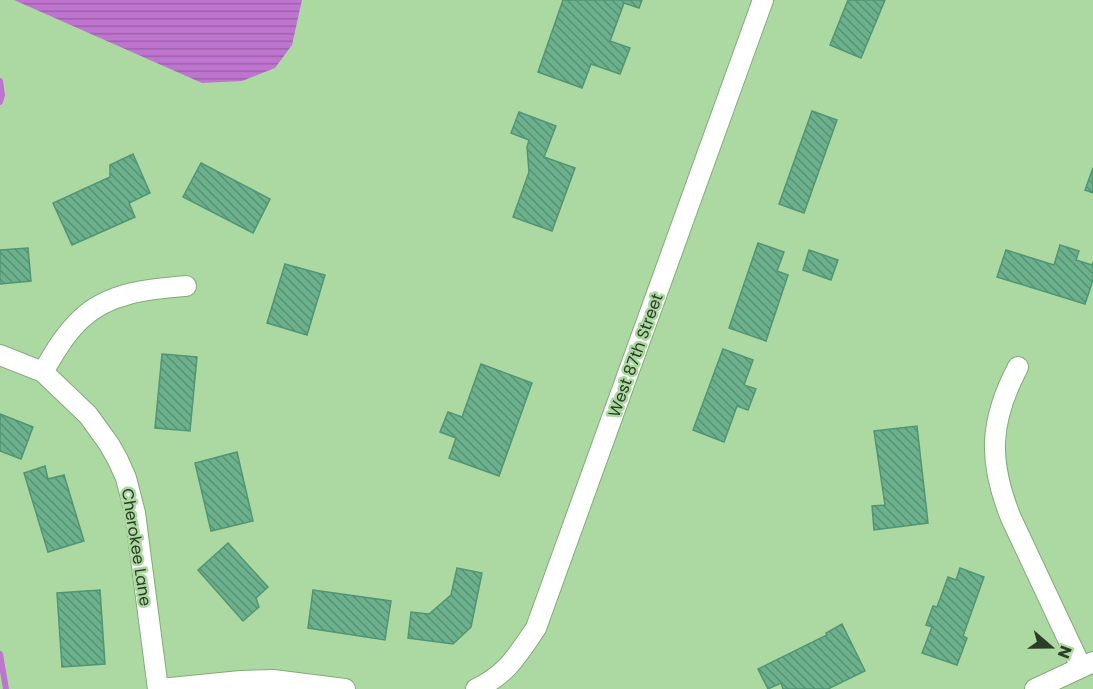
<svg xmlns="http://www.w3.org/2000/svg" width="1093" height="689" font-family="Poppins,sans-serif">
<defs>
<pattern id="water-rules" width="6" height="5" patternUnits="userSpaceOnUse" patternTransform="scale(1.5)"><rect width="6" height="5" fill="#bf75d0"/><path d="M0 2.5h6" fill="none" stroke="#9b61a9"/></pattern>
<pattern id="building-back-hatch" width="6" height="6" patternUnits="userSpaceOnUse" patternTransform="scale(1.5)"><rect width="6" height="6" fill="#6cb18d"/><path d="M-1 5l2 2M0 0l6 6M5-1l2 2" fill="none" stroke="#599173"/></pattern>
</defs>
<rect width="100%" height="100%" fill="#acd9a2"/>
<path fill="url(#water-rules)" d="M14,0H302L292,45L275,68L242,81L202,83Z"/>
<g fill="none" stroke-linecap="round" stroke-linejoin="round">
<g stroke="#bf75d0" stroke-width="6">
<path d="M0,81L2,95L0,102"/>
<path d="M0,654L6,689"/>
</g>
</g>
<g fill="url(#building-back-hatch)" stroke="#519573" stroke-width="1.5">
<path d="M563,0H642L639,8L624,3L610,41L630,48L620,74L591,64L582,88L538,72Z"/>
<path d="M848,0H885L861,58L830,45Z"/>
<path d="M812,111L837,120L804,213L779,204Z"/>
<path d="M519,112L556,126L544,157L575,168L552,231L513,217L529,172L527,147L529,140L511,133Z"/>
<path d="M133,154L150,193L129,203L135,217L72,245L53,203L110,177V165Z"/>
<path d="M201,163L270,199L253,233L183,197Z"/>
<path d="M1093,168V193L1085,190Z"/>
<path d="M758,243L784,252L777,271L788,275L766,341L729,328Z"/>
<path d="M1060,245L1079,251L1076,260L1092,265L1093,262V280L1085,304L997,277L1006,250L1054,265Z"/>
<path d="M28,248L31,281L0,284V250Z"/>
<path d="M809,250L838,260L831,280L803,270Z"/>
<path d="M285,264L325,275L307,335L267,323Z"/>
<path d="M723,349L753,360L744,385L756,389L748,410L737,406L724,442L693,430Z"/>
<path d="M162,354L197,357L190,431L155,428Z"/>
<path d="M481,364L532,383L499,476L449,458L456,438L440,432L448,412L462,417Z"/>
<path d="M0,414L33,427L21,459L0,451Z"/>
<path d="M917,426L928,523L874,530L872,506L885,505L874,431Z"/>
<path d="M237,452L253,521L211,531L195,463Z"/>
<path d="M45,466L48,479L64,475L84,541L48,552L24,473Z"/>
<path d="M228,543L268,587L256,598L259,607L243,621L198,570Z"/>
<path d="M457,568L482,573L471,627L453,644L408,638L411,612L429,614L451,595Z"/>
<path d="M960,568L984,577L963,636L967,638L957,665L922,653L932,627L926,625L933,606L937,607L948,577L956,580Z"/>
<path d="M100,590L105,664L62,667L57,593Z"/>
<path d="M313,590L391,601L385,640L308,628Z"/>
<path d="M842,624L865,671L828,689H783L781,683L768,689L758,669L827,635L826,633Z"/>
</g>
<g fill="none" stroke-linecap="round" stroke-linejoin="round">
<defs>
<g id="minor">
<path d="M0,355L43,372L88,415L109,444L118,460L126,478L135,513L158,689"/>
<path d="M1018,367C989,422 988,461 1011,518L1081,667"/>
<path d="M43,372C54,353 65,334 81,319C109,292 150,289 186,286"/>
<path d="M160,689L241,681L273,680L345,689"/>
<path d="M476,689C507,674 517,656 536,628L763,0"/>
<path d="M1035,689L1093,662"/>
</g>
</defs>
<use href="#minor" stroke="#81ac77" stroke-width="22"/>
<use href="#minor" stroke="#fff" stroke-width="20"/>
</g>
<g text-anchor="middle" stroke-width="5" stroke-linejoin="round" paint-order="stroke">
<g font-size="16" fill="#2b3d27" stroke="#acd9a2">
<text transform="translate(635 355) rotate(-70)" y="6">West 87th Street</text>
<text transform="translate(137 547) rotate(81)" y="6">Cherokee Lane</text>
</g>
</g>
<g transform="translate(1051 647) rotate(110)" stroke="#acd9a2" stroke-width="4.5" paint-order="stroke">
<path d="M0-4.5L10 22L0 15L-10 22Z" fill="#2b3d27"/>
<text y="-9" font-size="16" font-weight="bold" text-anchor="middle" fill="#2b3d27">N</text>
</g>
</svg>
